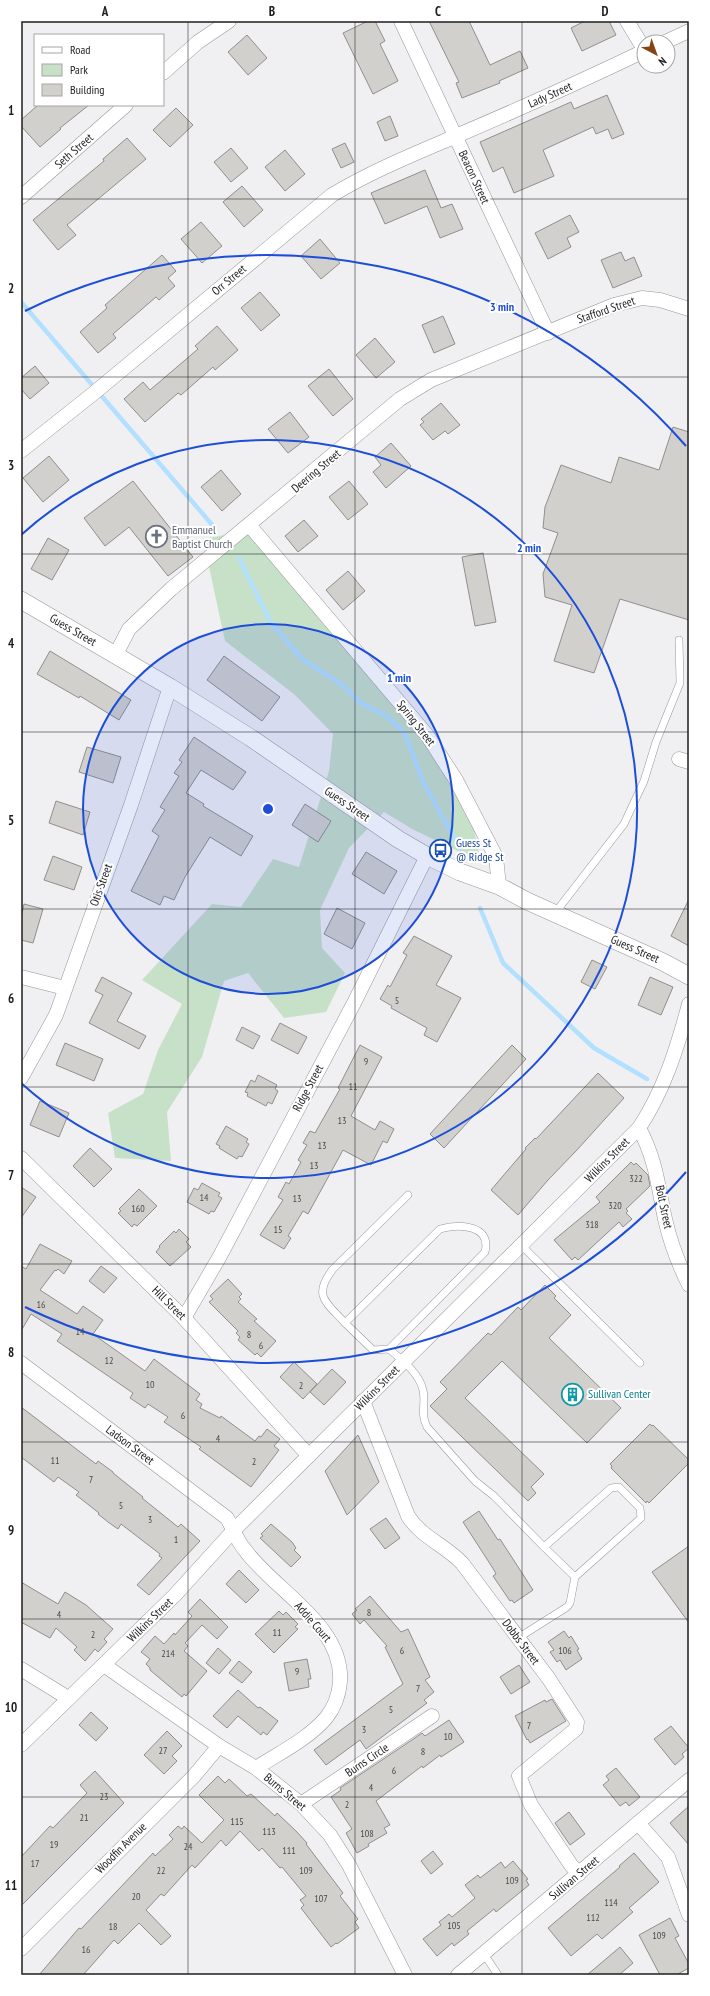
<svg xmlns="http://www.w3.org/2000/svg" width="710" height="1996" font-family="'PT Sans Narrow',sans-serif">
<rect width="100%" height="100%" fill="#f0f0f3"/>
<path fill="#c7e0c8" d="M247,531L336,619L467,797L481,862L412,829L384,812L349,848L320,910L322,948L345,973L326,1012L284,1018L248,973L224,981L202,1057L167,1112L171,1161L115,1158L108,1113L143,1094L158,1050L182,1004L142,980L212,904L241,907L273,859L299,867L329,771L333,734L295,695L225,641L203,539Z"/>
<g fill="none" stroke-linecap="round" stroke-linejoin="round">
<g stroke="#b2e0fe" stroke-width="4.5">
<path d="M21,302L214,527"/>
<path d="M239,558L271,623L302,659L341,684L361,703L388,717L405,734L424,784L460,848"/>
<path d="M480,908L503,963L594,1048L647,1079"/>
</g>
</g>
<g fill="#d2d0cd" stroke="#918f8d">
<path d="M368,21H375L385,41L380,44L398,81L373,94L343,33Z"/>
<path d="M429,21H469L490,65L520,51L528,68L499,81L500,83L462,98L456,83L459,82Z"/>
<path d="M585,21H609L616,35L582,51L571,28Z"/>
<path d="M247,35L267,58L248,75L228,52Z"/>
<path d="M607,95L624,134L612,139L608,129L596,134L593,127L543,150L554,176L514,193L503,167L493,172L480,142L571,102L574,109Z"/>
<path d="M38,105H89L60,128L61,129L40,147L21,126V120Z"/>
<path d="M176,108L193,125L170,147L153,130Z"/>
<path d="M390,116L398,136L385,141L377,122Z"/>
<path d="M127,138L146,159L67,225L76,235L58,250L33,220L104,161L103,159Z"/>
<path d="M345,143L354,162L341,168L332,149Z"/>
<path d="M231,148L248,168L231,182L214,162Z"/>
<path d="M285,150L305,174L285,191L265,167Z"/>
<path d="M425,170L441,208L452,204L463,229L440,238L427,206L385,224L371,193Z"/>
<path d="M242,186L263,210L244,227L223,202Z"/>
<path d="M570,215L579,232L567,238L571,247L548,259L535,233Z"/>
<path d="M201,222L222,246L202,263L181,239Z"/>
<path d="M320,239L340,263L321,279L301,256Z"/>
<path d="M621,252L625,261L634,257L642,276L613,288L601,260Z"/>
<path d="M162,255L176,271L168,278L175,286L159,300L156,297L113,334L116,338L98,353L80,332L107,308L105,305Z"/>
<path d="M260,292L280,315L261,331L241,308Z"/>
<path d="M443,316L455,344L434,353L422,325Z"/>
<path d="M217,326L238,350L215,370L213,367L181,395L178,393L145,422L124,399L143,382L150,390L198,349L195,346Z"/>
<path d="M375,338L395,362L376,378L356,355Z"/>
<path d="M35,366L49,383L30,399L21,389V378Z"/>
<path d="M329,369L353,399L333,416L308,386Z"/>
<path d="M441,403L460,425L448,434L445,431L433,440L420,425L424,422L421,419Z"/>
<path d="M290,412L309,437L288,453L268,429Z"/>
<path d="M673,427L689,432V620L620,599L594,673L554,661L572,605L545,597L543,574L558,533L543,528L545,507L561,465L611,483L619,457L659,470Z"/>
<path d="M391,443L411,466L386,488L373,472L381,465L375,457Z"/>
<path d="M49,456L69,480L43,502L23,478Z"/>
<path d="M221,470L241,494L222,511L201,487Z"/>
<path d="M133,481L193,557L168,576L129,527L105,546L84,518Z"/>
<path d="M349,481L368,504L348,520L329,497Z"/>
<path d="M304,520L318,536L298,552L285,536Z"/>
<path d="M48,538L69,550L52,580L31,569Z"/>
<path d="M483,553L496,622L475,626L462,557Z"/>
<path d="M348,571L365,591L343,610L326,590Z"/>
<path d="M50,651L131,700L119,720L80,696L79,698L37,674Z"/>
<path d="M224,656L280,697L262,721L207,680Z"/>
<path d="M194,737L246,772L233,790L201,770L186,793L204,804L203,806L253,836L241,856L210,837L185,877L174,900L164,896L160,905L131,891L159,836L152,831L165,810L160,807L179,776L174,773L182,762L179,760Z"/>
<path d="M87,747L121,757L113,783L79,772Z"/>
<path d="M56,801L90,812L83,835L49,823Z"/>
<path d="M305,804L331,821L318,842L292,825Z"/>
<path d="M366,852L397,871L384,894L352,874Z"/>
<path d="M53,856L82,867L74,890L44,880Z"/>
<path d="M689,899V946L671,936Z"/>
<path d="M24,904L43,909L33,943L21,940V918Z"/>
<path d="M337,908L365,923L352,949L324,934Z"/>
<path d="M414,936L452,956L436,985L461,998L437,1042L424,1035L427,1028L391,1008L392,1006L380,999L388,985L390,987L407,955L403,953Z"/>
<path d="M592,960L607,967L595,989L581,982Z"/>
<path d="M102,977L132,993L117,1021L146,1036L139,1049L89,1023L103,995L95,991Z"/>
<path d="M650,977L673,987L661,1015L638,1005Z"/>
<path d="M280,1023L307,1037L298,1054L271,1040Z"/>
<path d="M242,1027L260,1036L253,1049L236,1040Z"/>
<path d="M65,1043L103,1059L94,1081L56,1065Z"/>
<path d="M360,1045L382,1057L351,1116L375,1130L380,1121L394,1129L387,1143L383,1141L371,1165L343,1150L308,1214L303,1211L288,1236L291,1238L284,1249L260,1235L283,1200L278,1197L286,1182L289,1184L301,1162L298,1160L307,1145L303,1143L310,1131L315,1133L340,1089L338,1088Z"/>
<path d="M512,1045L526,1059L444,1148L430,1134Z"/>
<path d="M598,1073L624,1098L576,1151L548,1180L518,1215L491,1190L526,1149L525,1148L535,1138L536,1139Z"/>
<path d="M258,1075L277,1085L275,1089L278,1091L272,1104L268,1102L266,1106L247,1096L248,1093L245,1092L251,1080L255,1082Z"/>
<path d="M40,1101L69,1113L59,1137L30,1125Z"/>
<path d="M226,1126L248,1139L246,1142L249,1144L242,1157L239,1156L237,1159L219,1148L220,1146L216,1144Z"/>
<path d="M90,1148L112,1169L94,1187L73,1166Z"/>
<path d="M631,1162L634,1165L636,1163L648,1175L650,1186L626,1209L628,1211L626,1213L632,1219L623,1227L619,1222L578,1260L575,1257L572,1260L554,1240L600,1202L596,1197Z"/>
<path d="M202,1183L220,1193L218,1196L222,1198L214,1212L211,1211L209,1214L187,1202L194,1188L198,1190Z"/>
<path d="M21,1187L36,1197L21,1218Z"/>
<path d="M139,1189L157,1206L137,1226L134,1224L132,1227L118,1213L121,1211L119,1209Z"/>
<path d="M179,1229L189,1239L186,1242L191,1247L170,1266L156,1252L160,1247L159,1246L174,1231L176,1233Z"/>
<path d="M40,1244L72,1261L64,1274L58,1269L56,1271L55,1270L40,1290L77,1314L83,1306L103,1320L93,1334L145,1371L154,1359L200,1394L196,1400L202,1404L200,1408L220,1418L221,1416L255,1441L259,1436L261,1437L267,1429L280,1439L274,1446L279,1450L251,1487L199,1449L201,1447L164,1422L168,1417L148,1404L145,1408L130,1398L133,1393L57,1341L62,1334L31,1314L21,1331V1266L26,1269Z"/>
<path d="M101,1266L117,1278L104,1293L89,1281Z"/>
<path d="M228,1279L242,1294L239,1297L241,1299L238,1302L257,1319L254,1321L276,1341L261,1357L257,1353L255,1355L238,1340L240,1337L236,1333L238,1331L209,1302L213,1299L210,1296Z"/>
<path d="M545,1285L556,1296L554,1298L571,1315L549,1338L621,1408L587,1443L502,1361L465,1398L544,1474L531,1487L536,1493L528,1501L430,1406L447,1389L440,1382L488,1333L491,1335L518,1307L521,1310Z"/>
<path d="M294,1362L317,1384L303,1399L280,1377Z"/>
<path d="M332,1369L346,1382L324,1405L310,1392Z"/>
<path d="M21,1407L96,1464L98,1461L113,1472V1473L143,1497L142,1498L178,1527L181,1524L200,1541L149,1595L137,1585L162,1558L159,1556L160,1554L121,1524L118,1529L108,1522L98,1514L99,1513L76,1495L79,1492L58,1477L54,1482L21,1457Z"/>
<path d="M650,1424L652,1426L653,1425L689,1460V1463L649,1503L647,1501L646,1503L611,1468L612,1466L610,1464Z"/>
<path d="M358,1435L379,1482L347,1515L325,1471Z"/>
<path d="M479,1511L498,1540L500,1539L533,1590L514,1603L512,1600L510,1601L493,1576L496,1574L494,1570L463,1522Z"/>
<path d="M386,1518L400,1538L385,1549L370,1529Z"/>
<path d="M271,1524L292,1542L296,1548L294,1550L301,1557L291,1567L260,1538L263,1536L261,1534Z"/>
<path d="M689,1546V1623L652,1572Z"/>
<path d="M239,1570L259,1590L246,1603L226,1584Z"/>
<path d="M21,1582L58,1604L65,1592L86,1605L113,1629L104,1639L107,1642L98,1652L95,1649L85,1661L74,1650L77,1647L56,1628L50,1638L21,1622Z"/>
<path d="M370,1596L401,1632L408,1629L430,1677L425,1680L434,1692L424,1700L427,1703L366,1749L360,1740L326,1765L314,1750L403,1684L385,1647L387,1646L364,1620L360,1624L352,1614L357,1610L355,1609Z"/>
<path d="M200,1599L228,1627L217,1639L202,1625L185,1643L188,1646L184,1651L207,1671L186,1696L184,1694L182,1697L150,1670V1668L146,1664L150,1659L141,1652L155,1636L164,1644L174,1633L175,1635L192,1616L188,1612Z"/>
<path d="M279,1611L283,1615L286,1612L298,1624L295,1627L298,1629L274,1653L255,1634Z"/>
<path d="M564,1631L569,1638L571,1636L579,1649L577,1650L582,1659L566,1670L560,1660L557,1662L550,1652L554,1650L548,1642Z"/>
<path d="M218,1648L231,1660L219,1674L206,1663Z"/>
<path d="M307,1659L311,1679H308L309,1687L289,1691L284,1663Z"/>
<path d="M239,1661L252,1672L242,1683L229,1673Z"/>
<path d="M519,1665L530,1682L511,1694L500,1677Z"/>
<path d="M238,1690L258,1708L260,1707L278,1721L267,1735L263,1732L261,1735L238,1716L227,1728L213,1716Z"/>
<path d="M552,1699L566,1721L530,1743L528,1739L527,1740L515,1716L545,1700L546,1702Z"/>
<path d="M91,1712L108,1728L96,1741L79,1725Z"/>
<path d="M449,1720L464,1742L441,1757L440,1755L423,1768L422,1766L376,1801L390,1825L384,1828L387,1833L368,1844L369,1846L357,1853L346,1833L352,1829L331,1797L341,1790L340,1788L415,1738L422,1733L425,1736Z"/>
<path d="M671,1726L689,1748L682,1754L684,1757L675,1765L654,1739Z"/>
<path d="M167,1731L182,1746L172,1756L177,1761L164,1774L144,1755Z"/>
<path d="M616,1768L640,1797L629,1806L626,1802L620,1806L603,1785L609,1780L606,1776Z"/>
<path d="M95,1771L124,1803L21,1906V1857L50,1826L53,1828L87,1793L80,1785Z"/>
<path d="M218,1776L225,1783L229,1779L247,1796L251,1794L275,1816L277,1813L297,1832L307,1843L306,1844L343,1893L340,1896L358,1919L355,1922L359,1928L337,1944L336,1943L331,1947L301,1908L304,1905L300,1900L306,1896L282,1867L280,1868L262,1848L259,1851L240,1831L226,1846L221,1840L195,1868L192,1865L164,1896L161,1894L146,1910L171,1936L161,1945L139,1923L118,1944L114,1940L83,1975H39L79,1928L81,1929L153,1853L155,1856L173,1839L169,1835L178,1826L182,1829L184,1826L202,1843L224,1820L199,1795Z"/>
<path d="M689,1806V1845L670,1823Z"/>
<path d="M569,1812L585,1834L570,1845L555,1823Z"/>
<path d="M433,1851L443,1864L431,1874L421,1861Z"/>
<path d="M634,1853L659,1882L629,1908L633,1912L602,1939L597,1934L571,1956L548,1928L620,1867L619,1866Z"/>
<path d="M513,1861L528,1879L526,1880L529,1885L496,1912L494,1909L467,1931L469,1934L454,1946L452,1943L437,1956L423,1939L441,1925L439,1922L449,1914L452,1917L475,1898L465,1885L478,1875L480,1878L501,1862L505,1868Z"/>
<path d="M670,1918L679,1936L675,1938L689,1964V1968L676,1975H660L639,1935Z"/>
<path d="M620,1947L633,1963L619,1975H587Z"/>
</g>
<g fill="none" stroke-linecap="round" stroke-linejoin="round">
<defs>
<g id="service">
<path d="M555,913L624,824L644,781L656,742L680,683L679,640"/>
<path d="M521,1245L640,1363"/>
<path d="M345,1323C326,1302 312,1296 333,1269L408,1195"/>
<path d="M389,1349L373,1350L345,1323L440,1229C458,1224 492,1224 485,1252L389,1349C402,1360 419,1373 423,1390C426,1404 420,1413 427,1427L475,1481L494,1496L544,1547"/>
<path d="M518,1638L567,1607L570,1603L575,1577L641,1518L640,1508L619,1487L611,1488L544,1547L575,1577"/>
<path d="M484,1954L498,1975"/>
</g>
<g id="minor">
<path d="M401,21L548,333"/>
<path d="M627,21L644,49"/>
<path d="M665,42L689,31"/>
<path d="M163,73L198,42L229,21"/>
<path d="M21,197L126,105"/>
<path d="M21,451L94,393L332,195C372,171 414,154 456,136C519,109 582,81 644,51"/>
<path d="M250,526L427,735L456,780L496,857L499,886"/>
<path d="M116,654L129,629L171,589L400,399L431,380L614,305L642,298L660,300L689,309"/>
<path d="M679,759L689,762"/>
<path d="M21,977L65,988"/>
<path d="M21,1078L56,1015L131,805L170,687"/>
<path d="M639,1128C656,1160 658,1185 665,1219C670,1241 679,1265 689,1285"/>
<path d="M21,1158L184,1318L309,1456"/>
<path d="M184,1318L220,1256L354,1003L427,856"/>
<path d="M21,1363L227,1518C233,1528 237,1541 245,1550C275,1591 344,1625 340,1682C339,1695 334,1708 326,1718C308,1739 279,1753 256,1768"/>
<path d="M363,1401L408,1516C421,1537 445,1545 462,1563L549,1679L577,1722L576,1729L519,1776L531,1805L571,1865L579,1874"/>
<path d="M104,1665L219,1746L256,1768L301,1804L330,1835L349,1865L405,1975"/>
<path d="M21,1669L68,1698"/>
<path d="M21,1745L175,1595L234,1530L639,1128C664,1090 677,1049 689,1004"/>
<path d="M301,1804L432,1716"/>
<path d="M638,1823L668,1857L689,1915"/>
<path d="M21,1949L194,1776L219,1746"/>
<path d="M458,1975L689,1780"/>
</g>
<path id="tertiary" d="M21,600L170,687L251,738L398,839L427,856L460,872L499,886L527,901L663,962L689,976"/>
</defs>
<use href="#service" stroke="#97979a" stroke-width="8"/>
<use href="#minor" stroke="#97979a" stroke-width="15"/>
<use href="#tertiary" stroke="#97979a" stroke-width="18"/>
<use href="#service" stroke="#fff" stroke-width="7"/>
<use href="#minor" stroke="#fff" stroke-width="14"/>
<use href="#tertiary" stroke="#fff" stroke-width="17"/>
</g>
<path fill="none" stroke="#1e1e1f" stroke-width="1" stroke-opacity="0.55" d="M188,21V1975M355,21V1975M522,21V1975M21,199H689M21,377H689M21,554H689M21,732H689M21,909H689M21,1087H689M21,1264H689M21,1442H689M21,1619H689M21,1797H689"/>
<circle cx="268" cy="809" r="185" fill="#1d4ed8" fill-opacity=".12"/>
<g fill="none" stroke="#1d4ed8" stroke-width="2">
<circle cx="268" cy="809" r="185"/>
<path d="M21 535A369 369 0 1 1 21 1083"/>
<path d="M686 1172A554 554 0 0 1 25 1307M25 311A554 554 0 0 1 686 446"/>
</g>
<defs>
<symbol id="church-ring" viewBox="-11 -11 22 22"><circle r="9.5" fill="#fff" stroke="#6b7280" stroke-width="1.5"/><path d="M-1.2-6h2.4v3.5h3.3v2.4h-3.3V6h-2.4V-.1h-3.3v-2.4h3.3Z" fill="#6b7280"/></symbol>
<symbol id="bus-ring" viewBox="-11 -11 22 22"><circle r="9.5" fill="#fff" stroke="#1a4fb4" stroke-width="1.5"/><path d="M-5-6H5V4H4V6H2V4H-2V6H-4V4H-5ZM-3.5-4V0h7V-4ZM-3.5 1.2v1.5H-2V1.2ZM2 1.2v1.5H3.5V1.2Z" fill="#1a4fb4"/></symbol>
<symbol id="building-ring" viewBox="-11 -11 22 22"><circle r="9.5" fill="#fff" stroke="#0f9aa8" stroke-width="1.5"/><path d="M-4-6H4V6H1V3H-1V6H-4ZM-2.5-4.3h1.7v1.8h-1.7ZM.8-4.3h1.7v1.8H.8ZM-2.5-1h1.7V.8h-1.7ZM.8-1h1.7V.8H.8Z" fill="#0f9aa8"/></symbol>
</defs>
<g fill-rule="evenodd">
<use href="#church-ring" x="144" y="524" width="25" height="25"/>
<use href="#bus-ring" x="428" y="838" width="25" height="25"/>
<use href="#building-ring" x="560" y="1382" width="25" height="25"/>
</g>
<g text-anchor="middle" stroke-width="4" stroke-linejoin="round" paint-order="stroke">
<g font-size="10" fill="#4b4a4a">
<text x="397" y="1004">5</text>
<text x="366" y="1065">9</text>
<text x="353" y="1090">11</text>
<text x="342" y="1124">13</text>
<text x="322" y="1149">13</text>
<text x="314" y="1169">13</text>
<text x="636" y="1182">322</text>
<text x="204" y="1201">14</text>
<text x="297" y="1202">13</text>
<text x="615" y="1209">320</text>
<text x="138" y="1212">160</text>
<text x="592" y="1228">318</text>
<text x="278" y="1233">15</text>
<text x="41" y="1308">16</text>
<text x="80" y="1335">14</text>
<text x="249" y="1338">8</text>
<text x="261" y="1349">6</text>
<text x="109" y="1364">12</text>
<text x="150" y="1388">10</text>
<text x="301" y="1389">2</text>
<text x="183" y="1419">6</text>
<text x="218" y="1442">4</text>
<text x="55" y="1464">11</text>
<text x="254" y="1465">2</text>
<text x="91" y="1483">7</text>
<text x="121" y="1509">5</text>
<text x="150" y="1523">3</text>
<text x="176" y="1543">1</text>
<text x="369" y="1616">8</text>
<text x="59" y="1618">4</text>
<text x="277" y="1636">11</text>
<text x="93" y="1638">2</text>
<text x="402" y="1654">6</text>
<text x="565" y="1654">106</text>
<text x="168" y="1657">214</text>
<text x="297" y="1675">9</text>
<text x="418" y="1692">7</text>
<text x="391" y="1713">5</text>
<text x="529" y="1729">7</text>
<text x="364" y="1733">3</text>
<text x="448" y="1740">10</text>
<text x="163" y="1754">27</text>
<text x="423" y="1755">8</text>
<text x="394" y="1774">6</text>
<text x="371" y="1791">4</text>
<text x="104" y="1800">23</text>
<text x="347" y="1808">2</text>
<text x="84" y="1821">21</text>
<text x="237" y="1825">115</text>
<text x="269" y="1835">113</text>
<text x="367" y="1837">108</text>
<text x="54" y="1848">19</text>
<text x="188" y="1850">24</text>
<text x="289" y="1854">111</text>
<text x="35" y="1867">17</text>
<text x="161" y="1874">22</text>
<text x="306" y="1874">109</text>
<text x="512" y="1884">109</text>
<text x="136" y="1900">20</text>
<text x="321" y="1902">107</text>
<text x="611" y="1906">114</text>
<text x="593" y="1921">112</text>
<text x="454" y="1929">105</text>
<text x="113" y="1930">18</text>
<text x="659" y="1939">109</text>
<text x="86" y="1953">16</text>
</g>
<g font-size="12" fill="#1e1e1f" stroke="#fff">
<text transform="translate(550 95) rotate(-24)" y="4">Lady Street</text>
<text transform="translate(74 151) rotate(-41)" y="4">Seth Street</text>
<text transform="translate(474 177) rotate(65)" y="4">Beacon Street</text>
<text transform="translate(229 280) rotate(-40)" y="4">Orr Street</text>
<text transform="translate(606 310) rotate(-19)" y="4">Stafford Street</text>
<text transform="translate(316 471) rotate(-40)" y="4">Deering Street</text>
<text transform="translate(73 630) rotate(30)" y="4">Guess Street</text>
<text transform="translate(416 723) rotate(52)" y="4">Spring Street</text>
<text transform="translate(347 804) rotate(34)" y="4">Guess Street</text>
<text transform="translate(101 885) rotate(-70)" y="4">Otis Street</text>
<text transform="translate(635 949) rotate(24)" y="4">Guess Street</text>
<text transform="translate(308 1088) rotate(-62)" y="4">Ridge Street</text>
<text transform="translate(607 1160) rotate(-45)" y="4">Wilkins Street</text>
<text transform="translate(664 1207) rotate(78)" y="4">Bolt Street</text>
<text transform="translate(169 1303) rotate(45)" y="4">Hill Street</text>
<text transform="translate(377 1388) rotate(-45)" y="4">Wilkins Street</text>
<text transform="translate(130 1445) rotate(37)" y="4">Ladson Street</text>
<text transform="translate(150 1620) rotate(-44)" y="4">Wilkins Street</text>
<text transform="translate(313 1622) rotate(49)" y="4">Addie Court</text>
<text transform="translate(521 1642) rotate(53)" y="4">Dobbs Street</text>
<text transform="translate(367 1760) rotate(-34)" y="4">Burns Circle</text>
<text transform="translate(285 1792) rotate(40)" y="4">Burns Street</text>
<text transform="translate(121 1848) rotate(-45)" y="4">Woodfin Avenue</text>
<text transform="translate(574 1878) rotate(-40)" y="4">Sullivan Street</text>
</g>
<g font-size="12" fill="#5b616d" stroke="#fff" text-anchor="start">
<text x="172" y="534">Emmanuel<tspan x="172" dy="14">Baptist Church</tspan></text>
</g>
<g font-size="12" fill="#164399" stroke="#fff" text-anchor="start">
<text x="456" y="847">Guess St<tspan x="456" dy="14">@ Ridge St</tspan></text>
</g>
<g font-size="12" fill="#0d838f" stroke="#fff" text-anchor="start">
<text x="588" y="1398">Sullivan Center</text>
</g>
</g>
<circle cx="268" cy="809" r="6" fill="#1d4ed8" stroke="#fff" stroke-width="2"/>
<g font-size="12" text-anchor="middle" font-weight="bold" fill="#1d4ed8" stroke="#fff" stroke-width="4" stroke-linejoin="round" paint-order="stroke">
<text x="502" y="311">3 min</text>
<text x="529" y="552">2 min</text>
<text x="399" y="682">1 min</text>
</g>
<rect width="710" height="1996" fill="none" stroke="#ffffff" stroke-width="44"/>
<rect x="34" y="34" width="130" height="72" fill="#ffffff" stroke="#a5a5a5"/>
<rect x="42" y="47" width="20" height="6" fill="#ffffff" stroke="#a5a5a5"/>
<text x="70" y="54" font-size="12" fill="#1e1e1f">Road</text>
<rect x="42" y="64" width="20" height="12" fill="#c7e0c8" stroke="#a5a5a5"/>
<text x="70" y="74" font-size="12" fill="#1e1e1f">Park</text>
<rect x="42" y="84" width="20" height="12" fill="#d2d0cd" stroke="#a5a5a5"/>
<text x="70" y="94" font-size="12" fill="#1e1e1f">Building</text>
<g transform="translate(656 54) rotate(139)"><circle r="19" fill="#ffffff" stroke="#a5a5a5"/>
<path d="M0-3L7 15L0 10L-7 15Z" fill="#864314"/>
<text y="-6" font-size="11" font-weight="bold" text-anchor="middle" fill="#1e1e1f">N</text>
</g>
<rect x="22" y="22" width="666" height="1952" fill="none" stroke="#1e1e1f" stroke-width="1.5"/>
<g font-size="13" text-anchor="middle" font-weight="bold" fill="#1e1e1f">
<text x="105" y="16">A</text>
<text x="272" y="16">B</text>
<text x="438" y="16">C</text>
<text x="605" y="16">D</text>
<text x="11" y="115">1</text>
<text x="11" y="293">2</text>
<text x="11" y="470">3</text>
<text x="11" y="648">4</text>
<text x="11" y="825">5</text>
<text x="11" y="1003">6</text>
<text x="11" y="1180">7</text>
<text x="11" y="1357">8</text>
<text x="11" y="1535">9</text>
<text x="11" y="1712">10</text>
<text x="11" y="1890">11</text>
</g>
</svg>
